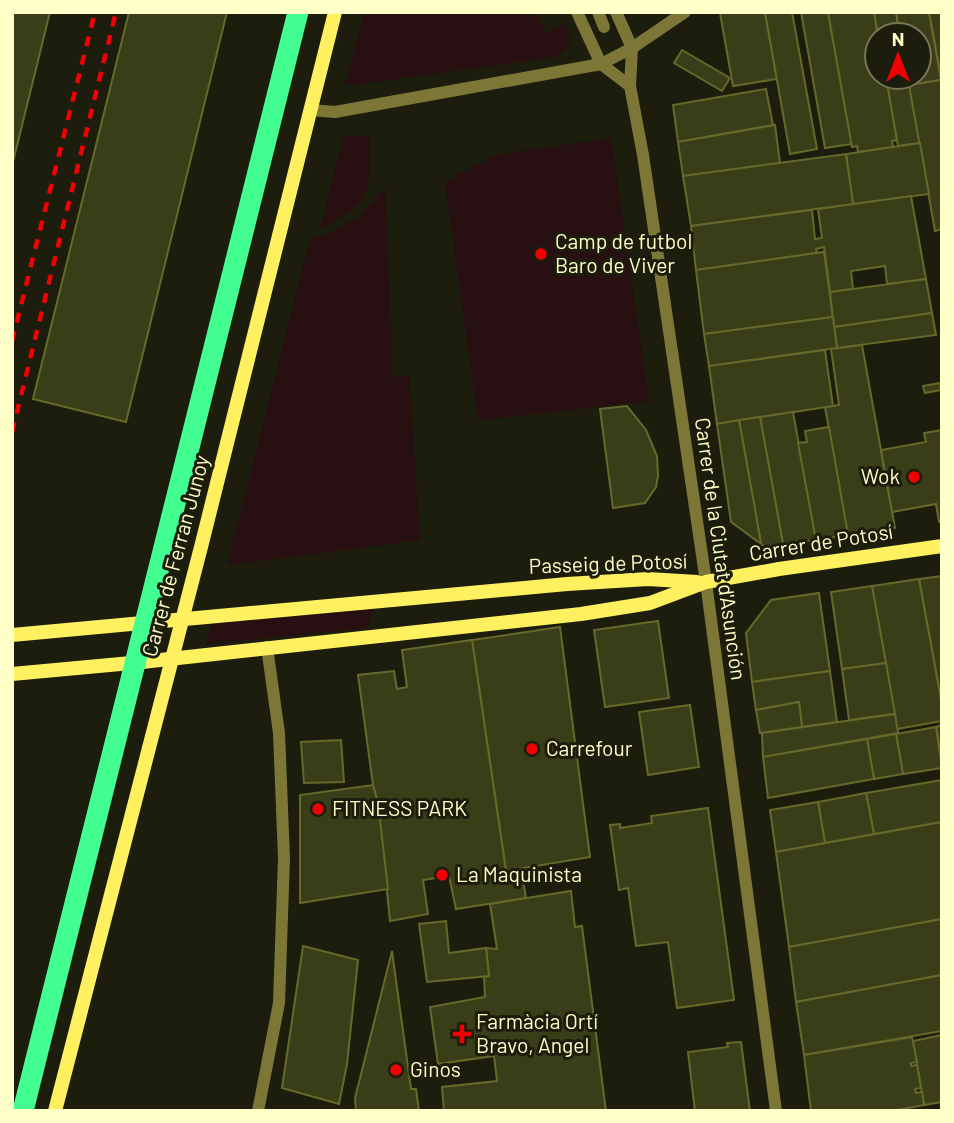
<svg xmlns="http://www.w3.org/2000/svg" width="954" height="1123" font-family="Barlow,sans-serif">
<rect width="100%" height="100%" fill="#1c1d0c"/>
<g fill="#270f12">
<path d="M364,12H536L545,33L565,24L572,43L556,57L345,86Z"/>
<path d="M369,136C370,192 373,202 320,230L343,137Z"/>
<path d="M611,138L649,401L478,420L445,182L496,155Z"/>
<path d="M385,188L393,378L409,376L420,540L227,565L310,240L336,230L358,217Z"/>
<path d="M373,609L367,628L206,644L211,624Z"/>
</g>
<g fill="#3a3e18" stroke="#646a2a" stroke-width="2">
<path d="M12,12H50L12,166Z"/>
<path d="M129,12H227L126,422L33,399Z"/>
<path d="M722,12H765L777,79L733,86L720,13Z"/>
<path d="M765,12H792L817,149L790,154Z"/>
<path d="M801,12H828L852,144L825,148Z"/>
<path d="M828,12H874L878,35L877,77H886L897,140L892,141L893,147L858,152L857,146L852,147Z"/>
<path d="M874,12H896L900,35H878Z"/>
<path d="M896,12H929L941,80L909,85L908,77H919V35H900Z"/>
<path d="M929,12H942V71H940Z"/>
<path d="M682,50L730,78L722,91L674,63Z"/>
<path d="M886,77H908L920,143L898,146Z"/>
<path d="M941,80L942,229L935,231L909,85Z"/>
<path d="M766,89L773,125L678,142L673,105Z"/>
<path d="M775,125L780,163L683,176L678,142Z"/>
<path d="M920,143L929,194L853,204L846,154Z"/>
<path d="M846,154L853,204L691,226L683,176Z"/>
<path d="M911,196L926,279L887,284L885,266L851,271L853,289L830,292L824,247L816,249L817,253L696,270L691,226L812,210L815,239L822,238L818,209Z"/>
<path d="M824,252L833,317L704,334L696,270Z"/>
<path d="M926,279L932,313L834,327L830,292Z"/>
<path d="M932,313L936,335L837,348L834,327Z"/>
<path d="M833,317L837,348L709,366L704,334Z"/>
<path d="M862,345L895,528L848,535L825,407L839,405L831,349Z"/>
<path d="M825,350L833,406L717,424L709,366Z"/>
<path d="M940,383L941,390L925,393L923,386Z"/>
<path d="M627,406L646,430L657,456L658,476L656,487L645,503L613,508L600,409Z"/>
<path d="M793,412L816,540L783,544L760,417Z"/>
<path d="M760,417L783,544L765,547L761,544L739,420Z"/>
<path d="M739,420L755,509L761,544L731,522L717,424Z"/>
<path d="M829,427L848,535L816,540L798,443L807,442L805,431Z"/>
<path d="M942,430V521L939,522L936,504L892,512L881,450L926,442L924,433Z"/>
<path d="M942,576V705L919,579Z"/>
<path d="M919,579L942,705V721L897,729L872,586Z"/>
<path d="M872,586L886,663L842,669L831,592Z"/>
<path d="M819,593L830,671L752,682L746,633L771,600Z"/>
<path d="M658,621L669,698L605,707L594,630Z"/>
<path d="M560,627L590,857L506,871L472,640Z"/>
<path d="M472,640L506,871L521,869L526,898L456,909L449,876L423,880L428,914L390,921L378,803L373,785L358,675L394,671L397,689L407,687L402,650Z"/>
<path d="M886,663L895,714L849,720L842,669Z"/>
<path d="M830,671L837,722L802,727L799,702L756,710L752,682Z"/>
<path d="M799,702L802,727L760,733L756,710Z"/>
<path d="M690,705L699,767L648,775L639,712Z"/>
<path d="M895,714L898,733L763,757L762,733Z"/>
<path d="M942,725V760L936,727Z"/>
<path d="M936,727L942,768L903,774L896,734Z"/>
<path d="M896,734L903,774L874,779L867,739Z"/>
<path d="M867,739L874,779L768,798L763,757Z"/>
<path d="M341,740L344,782L304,783L301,742Z"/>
<path d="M942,780V822L874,834L866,793Z"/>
<path d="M373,785L378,803L388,889L300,903V795Z"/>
<path d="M866,793L874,834L825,843L818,802Z"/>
<path d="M818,802L825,843L776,852L770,810Z"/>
<path d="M708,808L734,1000L677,1008L668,942L636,946L628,888L619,890L610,825L620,824V828L652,823L651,816Z"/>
<path d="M942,822V919L789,947L776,852Z"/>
<path d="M571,891L575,927L582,926L606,1111H444L442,1087L497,1081L494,1056L438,1064L430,1007L485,997L484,976H489L486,948L497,949L490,904Z"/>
<path d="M942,919V975L796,1002L789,947Z"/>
<path d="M446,921L449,953L486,948L489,976L427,982L419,924Z"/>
<path d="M303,946L358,960L347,1064L339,1104L282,1088Z"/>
<path d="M392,951L411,1089H416L419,1111H356L355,1098Z"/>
<path d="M942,975V1031L804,1055L796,1002Z"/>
<path d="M942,1035V1102L924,1105L913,1041Z"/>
<path d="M912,1037L917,1062L911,1063V1066L917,1065L921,1088L915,1089L916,1093L922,1092L924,1105L892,1111H811L804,1055Z"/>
<path d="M741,1042L750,1111H695L688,1052L728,1047L727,1043Z"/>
</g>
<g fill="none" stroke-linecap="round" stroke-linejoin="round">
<g stroke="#7c7737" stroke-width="12">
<path d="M577,12L601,64L630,86"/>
<path d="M598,12L604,27"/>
<path d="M616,12L632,48L630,86L643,155L706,582L776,1111"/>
<path d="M310,110L335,112L601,64L632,48L685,12"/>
<path d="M258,1111L279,1003L284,858L279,733L267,647"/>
</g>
<g stroke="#fef05f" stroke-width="14">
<path d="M12,635L567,584L648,579L697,582"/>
<path d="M12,674L142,662L581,614L650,603L706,582L779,569L942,546"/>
<path d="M55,1111L201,547L335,12"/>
</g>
<path stroke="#43fe90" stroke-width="21" d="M23,1111L298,12"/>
<g stroke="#f10104" stroke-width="4.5" stroke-dasharray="10 9" stroke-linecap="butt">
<path d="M12,341L95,12"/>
<path d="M12,432L116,12"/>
</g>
</g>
<g fill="#f10104" stroke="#1c1d0c" stroke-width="2.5">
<circle cx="541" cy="254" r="7"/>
<circle cx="914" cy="477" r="7"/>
<circle cx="532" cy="749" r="7"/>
<circle cx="318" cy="809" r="7"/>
<circle cx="442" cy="875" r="7"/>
<path d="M458.5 1023.5h7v7h7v7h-7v7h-7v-7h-7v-7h7z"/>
<circle cx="396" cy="1070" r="7"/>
</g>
<g text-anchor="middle" stroke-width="6" stroke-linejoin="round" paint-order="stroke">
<g font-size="21" fill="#ffffc8" stroke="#1c1d0c" text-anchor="start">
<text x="555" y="249">Camp de futbol<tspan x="555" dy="24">Baro de Viver</tspan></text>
<text x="900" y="484" text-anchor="end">Wok</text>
<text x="546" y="756">Carrefour</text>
<text x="332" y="816">FITNESS PARK</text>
<text x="456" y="882">La Maquinista</text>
<text x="476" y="1029">Farmàcia Ortí<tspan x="476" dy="24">Bravo, Angel</tspan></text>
<text x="410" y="1077">Ginos</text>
</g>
<g font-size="21" fill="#ffffc8" stroke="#1c1d0c">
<text transform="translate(821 543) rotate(-9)" y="7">Carrer de Potosí</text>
<text transform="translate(720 549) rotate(82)" y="7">Carrer de la Ciutat d'Asunción</text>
<text transform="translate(176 556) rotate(-75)" y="7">Carrer de Ferran Junoy</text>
<text transform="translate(608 564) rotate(-2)" y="7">Passeig de Potosí</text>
</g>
</g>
<rect width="954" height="1123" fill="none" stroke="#ffffc8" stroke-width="28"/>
<g transform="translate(898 56)"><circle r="33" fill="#1c1d0c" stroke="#777757" stroke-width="2"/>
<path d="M0-5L12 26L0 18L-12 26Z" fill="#f10104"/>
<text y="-10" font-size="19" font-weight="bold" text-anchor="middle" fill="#ffffc8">N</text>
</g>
</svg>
